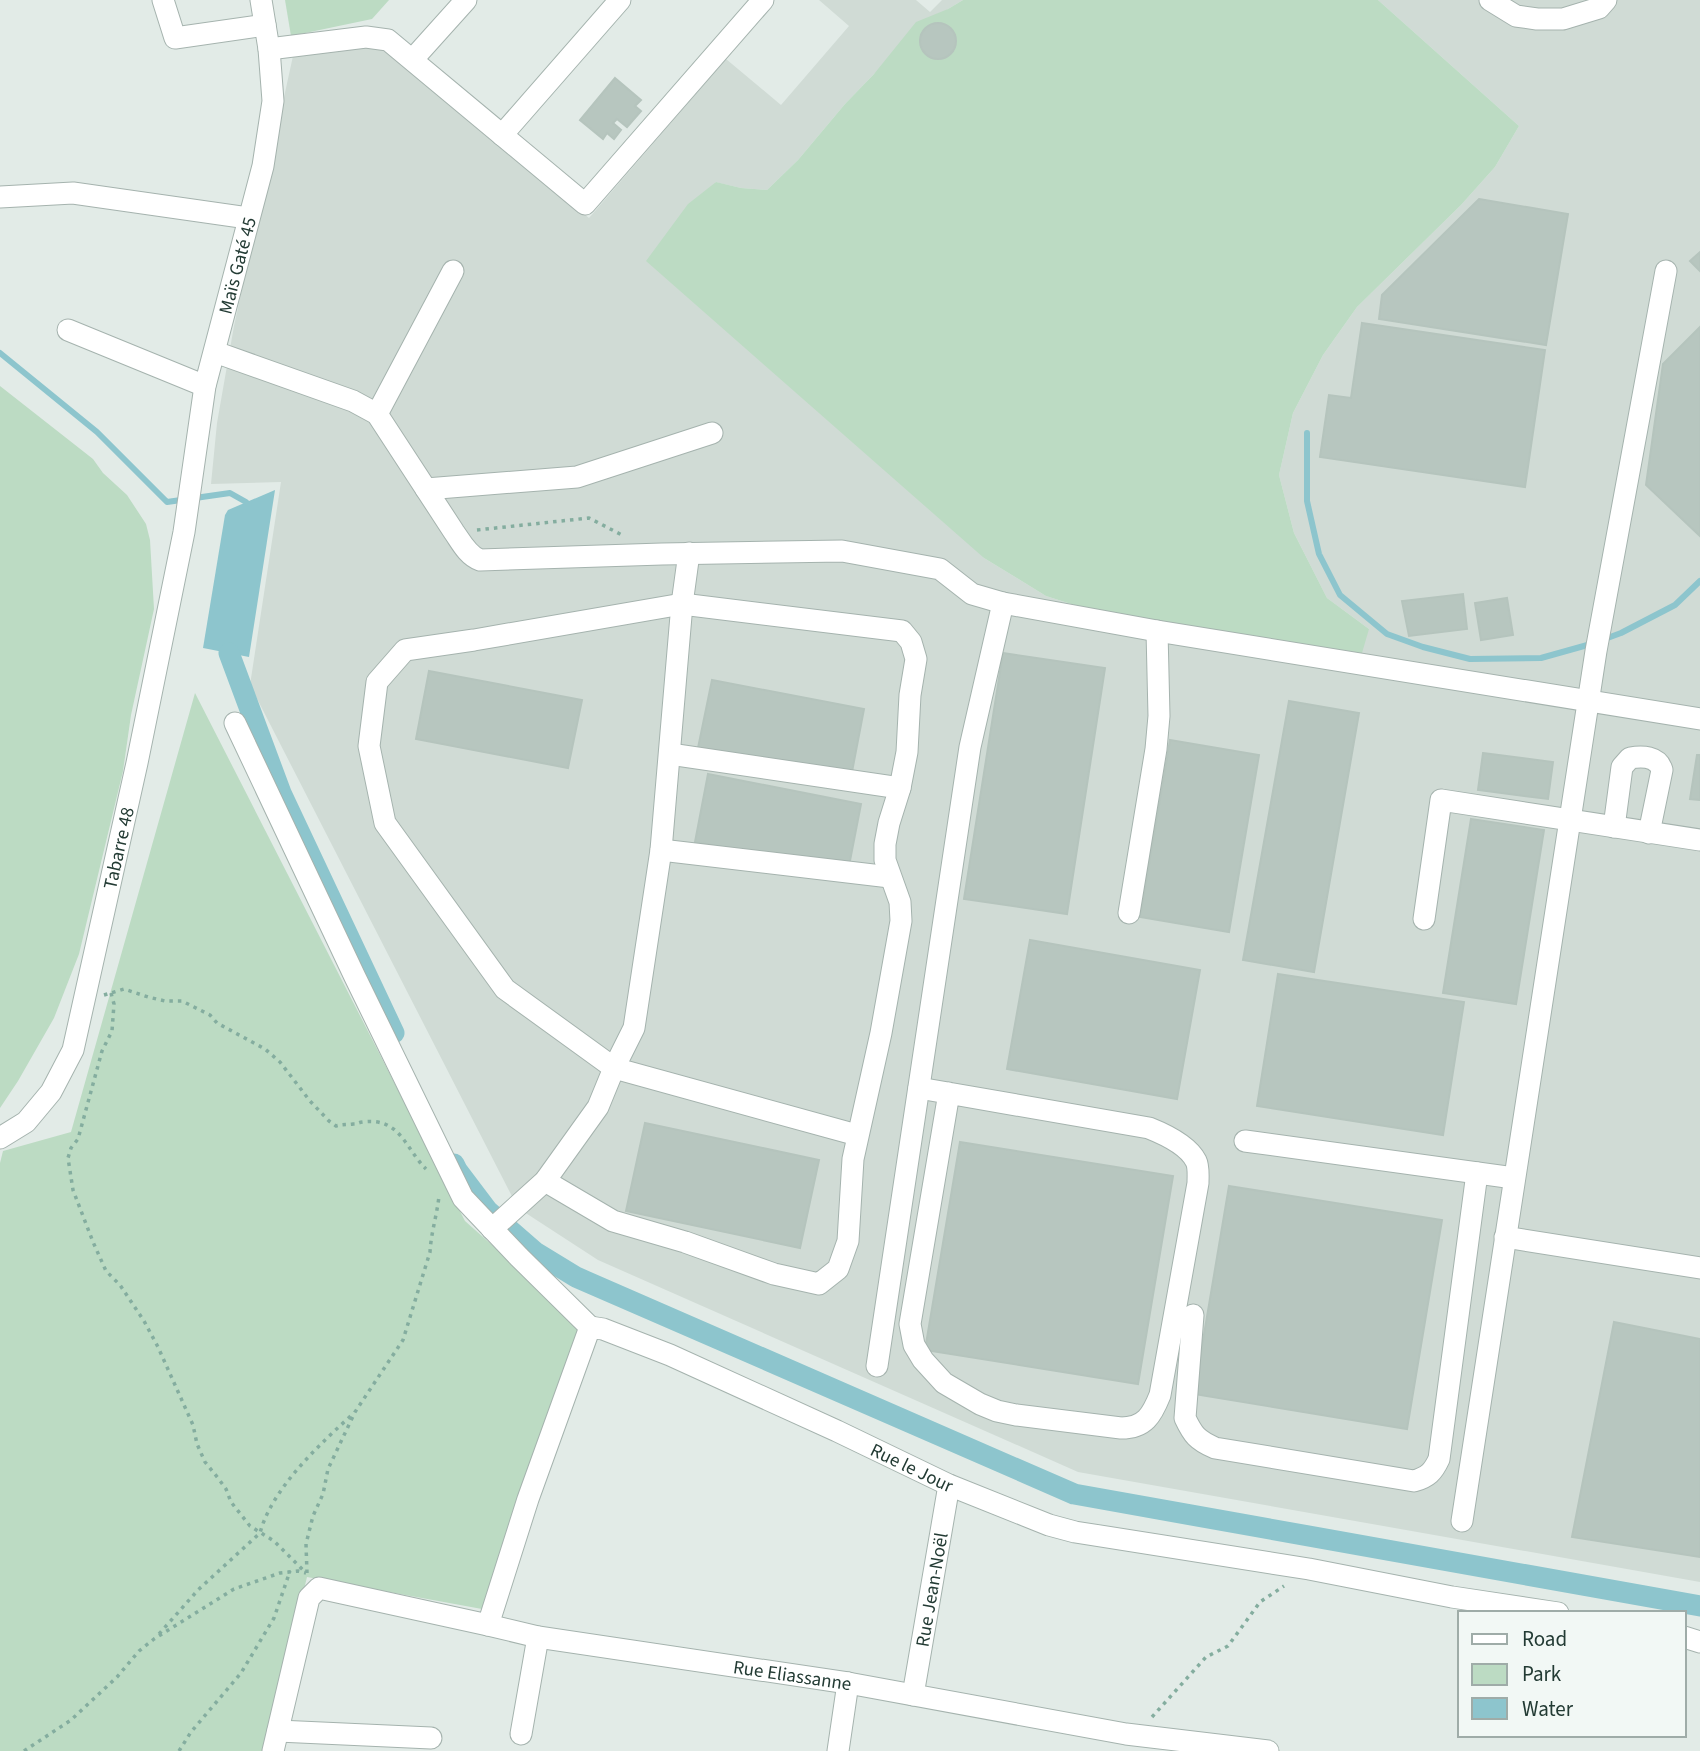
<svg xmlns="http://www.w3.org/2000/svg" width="1700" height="1751" font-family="'Source Sans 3',sans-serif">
<rect width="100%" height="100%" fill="#e2ebe7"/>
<path fill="#d0dbd5" d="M819,0H916L930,12L942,0H963L948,9L874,74L845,104L798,160L767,190L741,188L715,182L984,558L1046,596L1093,611L1369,629L1327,598L1294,533L1279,475L1293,413L1323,355L1357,307L1461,205L1495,167L1519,126L1378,0H1700V1582L1078,1472L598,1260L518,1208L250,685L281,482L211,484L217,423L234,326L293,56L375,42L589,218L726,59L781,105L849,26Z"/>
<g fill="#bcdbc3">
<path d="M285,0H389L372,19L291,36Z"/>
<path d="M963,0H1378L1519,126L1495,167L1461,205L1357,307L1323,355L1293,413L1279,475L1294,533L1327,598L1369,629L1362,653L1093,611L1046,596L984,558L646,261L688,204L716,182L741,188L767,190L798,160L845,104L874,74L916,22L948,9Z"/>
<path d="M0,386L93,459L103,473L127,495L146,524L150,540L154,609L131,715L123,771L79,954L54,1018L18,1081L0,1108Z"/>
<path d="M195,693L465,1221L580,1323L482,1609L307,1577L265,1751H0V1163L3,1151L71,1132Z"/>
</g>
<path fill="#8dc5cd" d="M275,490L249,657L203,648L225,515L228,510Z"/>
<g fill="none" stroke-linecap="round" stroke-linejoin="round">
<g stroke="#8dc5cd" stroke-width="6">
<path d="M0,353L97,432L167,502L230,493L246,502"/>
<path d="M1307,433V501L1319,554L1340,595L1387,634L1423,647L1470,659L1541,658L1591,644"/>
<path d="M1602,640L1621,633L1675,605L1700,581"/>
</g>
<g stroke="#8dc5cd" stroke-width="21">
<path d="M229,653L281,793L394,1033"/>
<path d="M454,1164L457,1170L488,1211L535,1252L576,1277L1074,1494L1700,1606"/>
</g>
</g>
<g fill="#b7c6bf" stroke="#b5c4bd" stroke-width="2">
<circle cx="938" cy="41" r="18"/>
<path d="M615,78L641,100L635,106L641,111L627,127L617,119L613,123L621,130L614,139L607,133L603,139L580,120Z"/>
<path d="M1479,199L1568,214L1546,345L1379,319L1382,295Z"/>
<path d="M1700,252V271L1690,261Z"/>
<path d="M1362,323L1545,350L1525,487L1320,457L1329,395L1351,398Z"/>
<path d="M1700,327V536L1646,485L1663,364Z"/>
<path d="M1463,594L1467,629L1409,636L1402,601Z"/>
<path d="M1507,598L1513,635L1481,640L1475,603Z"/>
<path d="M1003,653L1105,668L1067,914L964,899Z"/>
<path d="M429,671L582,700L568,768L416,739Z"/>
<path d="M712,680L864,709L851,777L698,748Z"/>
<path d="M1289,701L1359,713L1314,972L1243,960Z"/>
<path d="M1170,740L1259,755L1229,932L1140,917Z"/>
<path d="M1483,753L1553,762L1548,799L1478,790Z"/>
<path d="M1697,755H1700V800L1690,799Z"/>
<path d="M708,774L861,804L848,871L695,842Z"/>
<path d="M1471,819L1544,830L1516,1004L1443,993Z"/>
<path d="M1030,940L1200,970L1177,1099L1007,1069Z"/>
<path d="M1278,974L1464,1002L1443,1135L1257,1106Z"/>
<path d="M645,1123L819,1160L800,1248L626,1211Z"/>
<path d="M960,1142L1173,1176L1138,1384L925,1350Z"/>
<path d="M1229,1186L1442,1220L1407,1429L1194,1394Z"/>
<path d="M1614,1322L1700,1339V1557L1572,1537Z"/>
</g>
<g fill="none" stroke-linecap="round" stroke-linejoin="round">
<defs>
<g id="minor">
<path d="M163,0L175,38L265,25"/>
<path d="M1490,0L1516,16L1537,19H1563L1599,8L1606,0"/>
<path d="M269,49L366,37L388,40L585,204L763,0"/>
<path d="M413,59L466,0"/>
<path d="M502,135L620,0"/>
<path d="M0,197L73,193L248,218"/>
<path d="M68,330L205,386"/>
<path d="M215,352L353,401L377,414L454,532C461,542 468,556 480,560L662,554L842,551L940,569L972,594L1003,603L1157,631L1700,719"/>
<path d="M377,414L453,271"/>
<path d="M426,489L577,477L712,433"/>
<path d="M235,723L355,977L463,1198L519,1257L590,1327"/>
<path d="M670,754L900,788"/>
<path d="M1614,827L1622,767L1630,758C1642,756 1658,756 1662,770L1649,833"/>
<path d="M661,850L890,877"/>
<path d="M1129,913L1156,749L1159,716L1157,631"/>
<path d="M1424,919L1441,800L1700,840"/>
<path d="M919,1088L1149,1128C1164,1134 1188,1145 1196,1161C1199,1167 1198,1176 1198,1183L1160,1395C1152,1415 1145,1428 1121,1428L1016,1415L997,1411L980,1404L944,1383L923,1360L914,1345L910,1324L949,1093"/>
<path id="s1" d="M0,1138L26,1122L51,1092L73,1050L137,763L184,532L205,386L263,166L273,101L269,49L261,0"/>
<path d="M1245,1141L1514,1178"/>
<path d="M545,1181L613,1221L685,1242L774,1274L819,1284L838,1269L848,1241L853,1159L881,1033L901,921L900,902L885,860V844L889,823L900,788L907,752L910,695L916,659L911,642L902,631L682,604L474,640L405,650L377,682L369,746L385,823L505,989L614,1068L857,1135"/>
<path d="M492,1229L545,1181L598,1107L614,1068L634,1028L661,850L682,604L689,553"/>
<path d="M1505,1237L1700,1268"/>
<path d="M1193,1315L1185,1418C1193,1435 1197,1440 1215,1448L1414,1481C1428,1477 1433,1472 1439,1459L1477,1173"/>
<path d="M877,1366L970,747L1003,603"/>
<path d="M1462,1521L1596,651L1666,271"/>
<path id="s2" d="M488,1625L528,1499L590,1327L603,1329L670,1355L837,1431L949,1485L1049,1525L1075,1532L1309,1569L1452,1597L1558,1613"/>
<path d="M1684,1637L1700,1642"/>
<path id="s3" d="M913,1695L949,1485"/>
<path d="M278,1731L431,1738"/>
<path d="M521,1734L538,1637"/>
<path id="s4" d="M273,1751L309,1598L319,1588L488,1625L538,1637L848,1683L1126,1734L1268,1751"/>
<path d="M838,1751L848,1683"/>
</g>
</defs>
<use href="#minor" stroke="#a5b3ae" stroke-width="23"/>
<g stroke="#84ad9f" stroke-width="3.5" stroke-dasharray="3.5 5" stroke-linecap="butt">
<path d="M477,530L589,518L622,535"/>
<path d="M111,993L114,1004L112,1031L102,1051L78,1139L71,1148L68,1158L73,1190L93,1242L106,1271L120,1285L144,1321L158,1347L193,1425L197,1444L205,1462L218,1478L226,1489L231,1502L250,1526L274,1541L305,1572"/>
<path d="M104,995L124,989L148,997L165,1001H182L210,1015L217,1023L265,1049L280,1062L310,1101L329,1121L336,1126C343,1124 346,1125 353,1124C361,1124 355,1123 363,1122C400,1117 405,1148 426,1169"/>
<path d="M307,1573L306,1544L313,1516L323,1494L328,1469L355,1412L403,1340L430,1252C431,1233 437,1215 439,1196"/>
<path d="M159,1634L198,1590L260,1533C272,1488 320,1444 354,1413"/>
<path d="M1152,1717L1206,1657L1228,1646L1260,1602L1284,1586"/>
<path d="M24,1751L71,1720L117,1677L139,1651L154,1639L234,1589L280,1573L298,1571L306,1573"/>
<path d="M179,1751L191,1732L241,1673L274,1618L290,1571"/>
</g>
<use href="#minor" stroke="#fff" stroke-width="21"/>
</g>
<g text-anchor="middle" stroke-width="5" stroke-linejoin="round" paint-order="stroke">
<g font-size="19" fill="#233b34" stroke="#f2f8f5">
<text dy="7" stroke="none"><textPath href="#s1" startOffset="919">Maïs Gaté 45</textPath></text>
<text dy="7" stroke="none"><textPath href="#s1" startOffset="324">Tabarre 48</textPath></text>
<text dy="7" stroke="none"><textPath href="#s2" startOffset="667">Rue le Jour</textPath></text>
<text dy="7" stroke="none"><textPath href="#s3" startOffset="107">Rue Jean-Noël</textPath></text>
<text dy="7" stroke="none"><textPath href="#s4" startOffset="653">Rue Eliassanne</textPath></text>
</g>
</g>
<rect x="1458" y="1611" width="228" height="126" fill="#f2f8f5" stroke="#9faca8" stroke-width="2"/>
<rect x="1472" y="1634" width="35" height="10" fill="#ffffff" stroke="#9faca8" stroke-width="2"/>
<text x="1522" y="1646" font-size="21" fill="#233b34">Road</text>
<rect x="1472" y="1664" width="35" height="21" fill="#bcdbc3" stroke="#9faca8" stroke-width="2"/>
<text x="1522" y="1681" font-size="21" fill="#233b34">Park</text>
<rect x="1472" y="1698" width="35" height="21" fill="#8dc5cd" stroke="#9faca8" stroke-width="2"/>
<text x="1522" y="1716" font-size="21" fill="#233b34">Water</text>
</svg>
